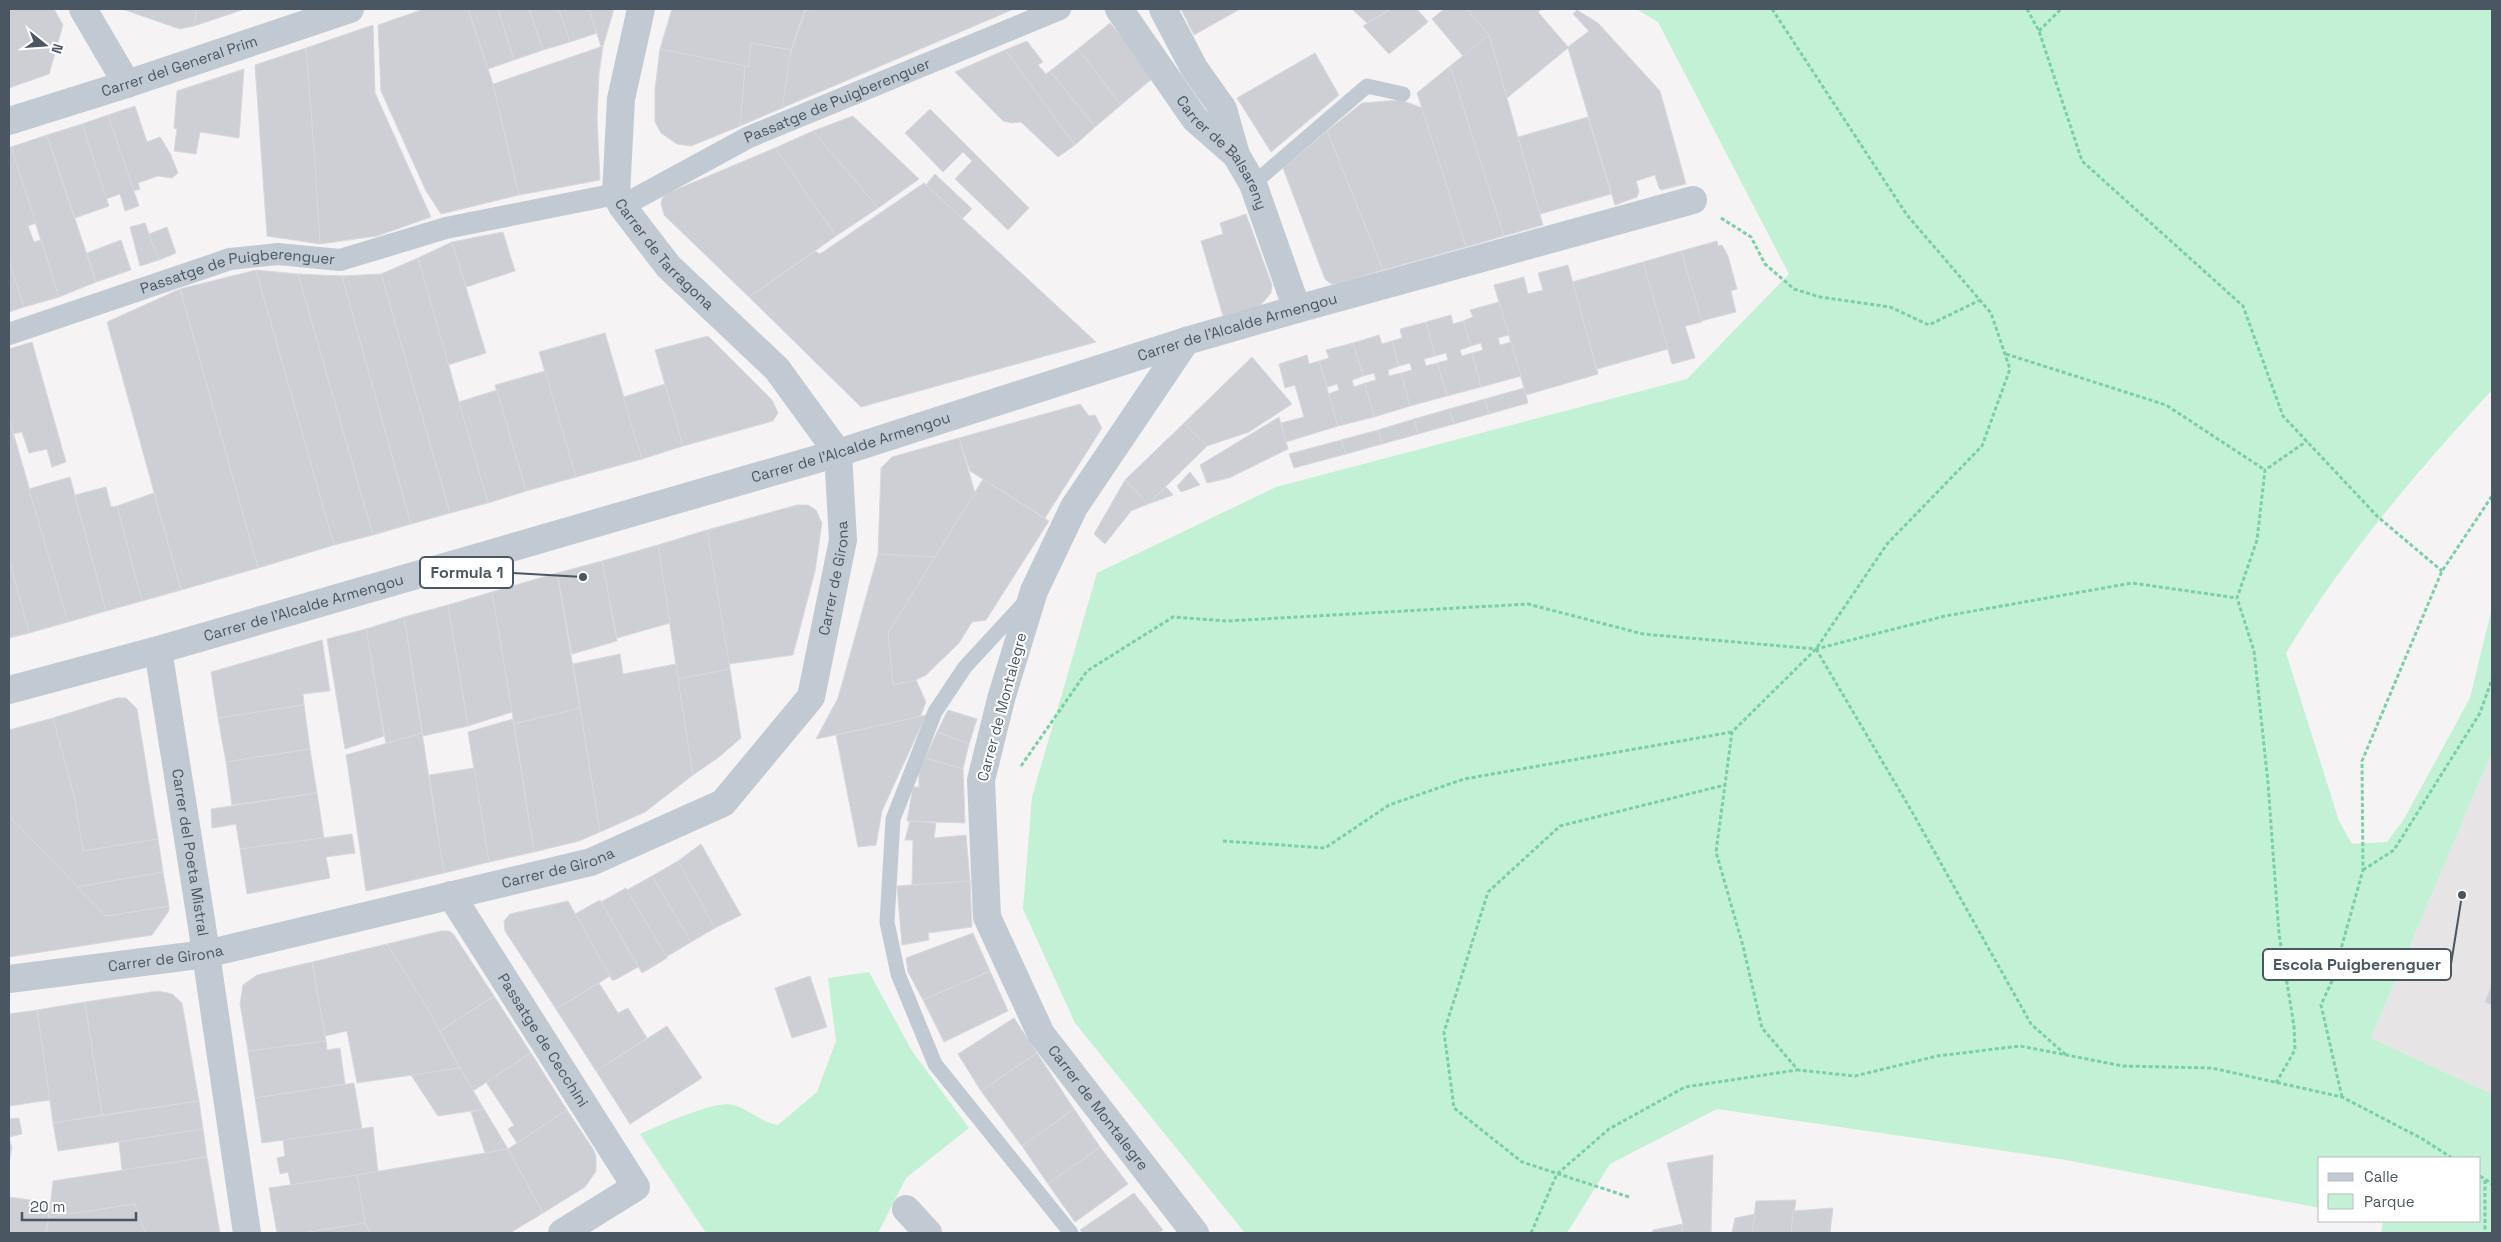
<svg xmlns="http://www.w3.org/2000/svg" width="2501" height="1242" font-family="'Space Grotesk',sans-serif">
<rect width="100%" height="100%" fill="#f5f3f3"/>
<path fill="#e6e4e5" d="M2492,752V1094L2371,1038Z"/>
<g fill="#c3f1d5">
<path d="M1636,9H2492V390C2416,472 2344,557 2286,653L2339,821L2352,844L2387,842L2404,819L2470,698L2492,608V752L2371,1038L2492,1094V1233H2381L2383,1221H2480V1158H2320V1208L2066,1160L1717,1109L1610,1164L1567,1233H1245L1075,1023L1023,909L1032,797L1097,573L1276,487L1687,379L1789,274L1658,22Z"/>
<path d="M869,972L912,1051L969,1128L906,1178L878,1233H706L640,1134C659,1126 715,1100 733,1105C752,1110 757,1121 778,1125L817,1092L836,1041L828,978Z"/>
</g>
<g fill="#cdcfd5" stroke="#d7d9de">
<path d="M9,9H54L63,25L49,74L9,88Z"/>
<path d="M122,9H197L194,26L180,29Z"/>
<path d="M197,9H245L194,26Z"/>
<path d="M424,9H468L493,84L519,195L441,214L426,191L381,91L378,25Z"/>
<path d="M468,9H498L514,60L488,69Z"/>
<path d="M498,9H529L543,50L514,60Z"/>
<path d="M529,9H559L570,42L543,50Z"/>
<path d="M559,9H589L597,33L570,42Z"/>
<path d="M589,9H614L603,46H601Z"/>
<path d="M672,9H805L791,50L751,43L748,67L660,49Z"/>
<path d="M811,9H1014L782,108L789,58L805,11Z"/>
<path d="M1181,9H1240L1194,35Z"/>
<path d="M1352,9H1391L1367,23Z"/>
<path d="M1391,9H1417L1428,22L1389,54L1363,26Z"/>
<path d="M1444,9H1467L1489,35L1463,56L1432,19Z"/>
<path d="M1467,9H1542L1538,12L1568,47L1589,31L1573,14L1577,10L1598,23L1660,91L1686,184L1661,190L1659,188L1655,175L1636,181L1639,191L1637,197L1615,205L1568,48L1507,98L1489,35Z"/>
<path d="M1110,23L1154,77L1121,105L1078,49Z"/>
<path d="M373,25L375,93L431,217L377,236L320,244L306,48Z"/>
<path d="M1489,35L1543,225L1504,236L1450,66Z"/>
<path d="M1027,41L1043,62L1038,65L1046,74L1050,71L1095,127L1075,145L1005,50Z"/>
<path d="M751,43L791,50L782,108L740,126L745,66L748,67Z"/>
<path d="M603,46L599,74L597,118L600,180L519,195L493,84Z"/>
<path d="M306,48L314,149L320,244L267,236L255,65Z"/>
<path d="M660,49L745,66L740,126L691,146L677,144L661,133L655,122V90Z"/>
<path d="M1078,49L1121,105L1095,127L1050,71Z"/>
<path d="M1005,50L1075,145L1058,157L1021,122L1012,123L1003,121L955,72Z"/>
<path d="M1315,53L1339,95L1271,152L1237,98Z"/>
<path d="M1450,66L1504,236L1466,247L1417,93Z"/>
<path d="M244,69L239,138L200,132L196,154L174,151L177,129L174,128L177,91Z"/>
<path d="M1401,100L1422,108L1466,247L1383,270L1327,131L1362,103Z"/>
<path d="M135,106L147,142L160,137L171,155L178,173L172,178L158,176L138,183L140,189L133,191L108,115Z"/>
<path d="M930,109L1029,208L1008,230L955,179L972,161L963,152L943,172L905,133Z"/>
<path d="M108,115L139,206L125,211L120,194L106,199L82,124Z"/>
<path d="M853,116L919,179L878,208L813,131Z"/>
<path d="M1588,117L1611,194L1540,214L1518,137Z"/>
<path d="M82,124L109,206L75,218L47,135Z"/>
<path d="M813,131L878,208L836,236L775,148Z"/>
<path d="M1327,131L1383,270L1336,284H1331L1325,279L1283,168Z"/>
<path d="M47,135L96,282L59,297L11,147Z"/>
<path d="M11,147L36,223L28,226L34,242L41,240L59,297L24,307L9,261V148Z"/>
<path d="M775,148L836,236L749,297L664,215L661,203L663,197L668,193Z"/>
<path d="M935,174L972,209L962,219L926,185Z"/>
<path d="M924,183L926,185L1096,342L861,407L749,297L815,251L820,254Z"/>
<path d="M1246,214L1272,285L1271,293L1260,306L1223,316L1201,241L1223,234L1220,223Z"/>
<path d="M145,223L159,260L140,266L130,227Z"/>
<path d="M167,227L176,253L159,260L149,234Z"/>
<path d="M503,232L515,271L466,287L452,242Z"/>
<path d="M121,240L131,270L96,282L87,253Z"/>
<path d="M1717,241L1718,246L1722,245L1728,256L1737,289L1731,291L1736,312L1701,321L1681,251Z"/>
<path d="M452,242L486,353L448,365L418,258Z"/>
<path d="M1681,251L1702,322L1685,326L1695,358L1672,364L1643,262Z"/>
<path d="M418,258L488,503L450,513L381,274Z"/>
<path d="M9,261L24,307L9,312Z"/>
<path d="M1643,262L1668,349L1597,369L1572,282Z"/>
<path d="M1568,265L1598,374L1526,395L1494,285L1524,277L1528,294L1543,290L1538,273Z"/>
<path d="M256,270L334,545L258,568L180,289Z"/>
<path d="M256,270L298,274L373,535L334,545Z"/>
<path d="M298,274L342,276L411,524L373,535Z"/>
<path d="M381,274L450,513L411,524L342,276Z"/>
<path d="M180,289L258,568L181,590L107,322Z"/>
<path d="M1499,302L1509,335L1498,338L1500,345L1511,342L1521,376L1481,387L1472,353L1483,350L1481,343L1471,346L1463,321L1473,317L1470,310Z"/>
<path d="M1451,315L1453,324L1463,321L1471,346L1460,350L1462,356L1472,353L1481,387L1447,396L1437,363L1448,360L1446,353L1435,356L1426,322Z"/>
<path d="M1426,322L1435,356L1424,359L1426,366L1437,363L1447,396L1410,406L1401,373L1412,370L1410,363L1399,366L1392,341L1402,338L1400,329Z"/>
<path d="M605,333L642,459L576,477L539,352Z"/>
<path d="M1379,335L1382,344L1392,341L1399,366L1388,370L1389,376L1401,373L1410,406L1374,417L1365,383L1376,380L1374,373L1363,376L1353,343Z"/>
<path d="M708,336L772,400L778,413L773,421L683,446L655,350Z"/>
<path d="M32,342L66,462L52,467L47,449L29,453L22,432L13,434L9,418V349Z"/>
<path d="M1353,343L1363,376L1352,380L1354,387L1365,383L1374,417L1338,426L1328,394L1339,390L1337,384L1327,387L1319,361L1329,358L1326,350Z"/>
<path d="M1307,355L1309,364L1319,361L1338,426L1286,442L1281,423L1304,417L1295,385L1285,388L1279,364Z"/>
<path d="M1252,357L1292,404L1249,432L1207,446L1184,423Z"/>
<path d="M545,371L576,477L526,491L495,385Z"/>
<path d="M665,384L683,446L642,459L623,397Z"/>
<path d="M1524,388L1528,403L1489,414L1485,399Z"/>
<path d="M497,390L526,491L488,503L459,402Z"/>
<path d="M1485,399L1489,414L1454,424L1449,409Z"/>
<path d="M1080,404L1089,416L1095,415L1102,428L1045,518L970,471L959,438Z"/>
<path d="M1449,409L1454,424L1418,434L1414,419Z"/>
<path d="M1279,417L1288,449L1229,478L1207,483L1200,465Z"/>
<path d="M9,418L68,622L29,633L9,559Z"/>
<path d="M1414,419L1418,434L1382,444L1378,430Z"/>
<path d="M1184,423L1207,446L1148,504L1125,480Z"/>
<path d="M1378,430L1382,444L1346,454L1341,440Z"/>
<path d="M959,438L975,493L935,557L878,554L881,468L892,457Z"/>
<path d="M1341,440L1346,454L1294,468L1289,454Z"/>
<path d="M1190,472L1200,485L1181,492L1177,486Z"/>
<path d="M70,477L106,611L68,622L29,489Z"/>
<path d="M983,479L1049,521L986,620L972,622L959,643L926,675L916,680L893,685L888,633Z"/>
<path d="M1125,480L1148,504L1131,511L1105,544L1094,534Z"/>
<path d="M106,487L111,507L117,506L142,601L106,611L75,495Z"/>
<path d="M1166,487L1173,495L1148,504Z"/>
<path d="M154,493L181,590L142,601L117,506Z"/>
<path d="M797,505H808L816,510L822,523L815,571L793,655L729,664L707,530Z"/>
<path d="M707,530L730,669L678,679L658,545Z"/>
<path d="M658,545L670,623L617,638L602,561Z"/>
<path d="M878,554L935,557L888,633L893,685L916,680L926,702L920,717L816,739L838,698Z"/>
<path d="M9,559L29,633L9,638Z"/>
<path d="M602,561L617,641L572,654L557,573Z"/>
<path d="M557,573L580,708L514,724L492,592Z"/>
<path d="M492,592L512,712L468,726L448,605Z"/>
<path d="M448,605L468,726L423,736L404,617Z"/>
<path d="M404,617L422,733L386,744L366,629Z"/>
<path d="M366,629L384,736L345,749L327,639Z"/>
<path d="M322,640L330,691L303,694L304,705L218,718L211,672Z"/>
<path d="M620,654L623,674L676,664L693,775L645,812L600,832L573,664Z"/>
<path d="M730,669L741,738L719,757L693,775L678,679Z"/>
<path d="M117,698H126L137,709L158,839L83,851L75,800L53,718Z"/>
<path d="M304,705L310,749L226,762L218,718Z"/>
<path d="M580,708L600,832L579,841L534,852L514,724Z"/>
<path d="M948,710L977,719L969,744L937,732Z"/>
<path d="M926,715L882,811L876,845L858,847L836,735Z"/>
<path d="M53,718L75,800L83,851L158,839L163,872L77,887L9,816V730Z"/>
<path d="M513,719L534,852L489,862L468,732Z"/>
<path d="M937,732L969,744L963,769L925,758Z"/>
<path d="M422,733L444,873L366,891L346,755Z"/>
<path d="M310,749L317,793L232,805L226,762Z"/>
<path d="M925,758L963,769L965,823L907,821L913,787H919V772Z"/>
<path d="M474,768L489,862L444,873L429,775Z"/>
<path d="M317,793L324,838L240,849L236,824L212,828L211,809Z"/>
<path d="M9,816L106,916L169,906V911L152,935L9,957Z"/>
<path d="M910,821L936,823L934,838L966,835L970,881L912,885L913,840H905Z"/>
<path d="M352,834L355,853L326,857L330,878L247,894L240,849Z"/>
<path d="M701,844L741,915L715,928L678,861Z"/>
<path d="M678,861L715,928L691,942L652,876Z"/>
<path d="M163,872L169,906L106,916L77,887Z"/>
<path d="M652,876L691,942L666,957L627,890Z"/>
<path d="M970,881L972,927L928,933L929,940L902,945L897,886Z"/>
<path d="M626,888L667,958L642,973L601,902Z"/>
<path d="M600,900L638,967L615,980H612L575,914Z"/>
<path d="M568,901L610,976L556,1009L505,931L504,921L510,914Z"/>
<path d="M441,931H450L454,935L494,996L440,1031L387,944Z"/>
<path d="M973,933L990,971L923,1000L908,972L906,958Z"/>
<path d="M387,944L426,1006L460,1068L357,1083L347,1031L325,1036L312,962Z"/>
<path d="M312,962L326,1041L248,1051L240,1004L243,985L257,975Z"/>
<path d="M990,971L1008,1011L944,1042L923,1000Z"/>
<path d="M810,976L827,1027L792,1038L775,988Z"/>
<path d="M599,983L618,1013L628,1008L647,1038L596,1071L556,1009Z"/>
<path d="M2492,984V1005L2485,1002Z"/>
<path d="M158,991L172,994L182,1003L199,1101L102,1115L85,1002Z"/>
<path d="M494,996L531,1053L473,1091L440,1031Z"/>
<path d="M85,1002L102,1115L53,1123L37,1010Z"/>
<path d="M37,1010L50,1100L9,1106V1014Z"/>
<path d="M1014,1018L1037,1053L981,1091L958,1054Z"/>
<path d="M667,1026L702,1078L630,1124L596,1071Z"/>
<path d="M326,1041L327,1050L340,1048L345,1084L255,1098L248,1051Z"/>
<path d="M531,1053L567,1110L517,1143L508,1129L514,1125L486,1082Z"/>
<path d="M1037,1053L1074,1109L1022,1146L981,1091Z"/>
<path d="M460,1068L484,1109L438,1116L411,1075Z"/>
<path d="M354,1083L362,1129L262,1143L255,1098Z"/>
<path d="M199,1101L203,1129L58,1151L53,1123Z"/>
<path d="M484,1109L508,1149L485,1153L471,1112Z"/>
<path d="M1074,1109L1100,1147L1048,1184L1022,1146Z"/>
<path d="M567,1110L593,1149L596,1156V1171L585,1187L543,1213L508,1149Z"/>
<path d="M19,1118L22,1134L9,1137L12,1148L9,1162V1119Z"/>
<path d="M373,1127L378,1172L291,1185L288,1172L280,1174L277,1158L285,1156L283,1140Z"/>
<path d="M203,1129L207,1157L122,1170L119,1142Z"/>
<path d="M1100,1147L1128,1184L1075,1222L1048,1184Z"/>
<path d="M508,1149L543,1213L510,1233H370L365,1223L357,1175Z"/>
<path d="M1713,1155L1711,1233H1681L1683,1224L1667,1163Z"/>
<path d="M207,1157L220,1233H145L135,1204L49,1217L53,1181Z"/>
<path d="M357,1175L365,1223L303,1233H277L269,1188Z"/>
<path d="M1134,1193L1163,1230L1158,1233H1083L1080,1230Z"/>
<path d="M9,1197L50,1203L46,1233H9Z"/>
<path d="M1796,1200L1791,1233H1752L1756,1201Z"/>
<path d="M135,1204L145,1233H46L49,1217Z"/>
<path d="M1833,1208L1830,1233H1791L1793,1211Z"/>
<path d="M1755,1214L1752,1233H1732L1735,1218Z"/>
<path d="M365,1223L370,1233H303Z"/>
<path d="M1683,1224L1681,1233H1652L1653,1230Z"/>
</g>
<g fill="none" stroke-linecap="round" stroke-linejoin="round">
<g stroke="#7ad0a6" stroke-width="3" stroke-dasharray="4 2.5" stroke-linecap="butt">
<path d="M1772,9L1907,215L1991,313L2010,369L1982,446L1887,544L1816,649L1732,732L1716,852L1743,946L1762,1028L1798,1070L1855,1076L1937,1056L2020,1046L2123,1066L2212,1068L2342,1097L2421,1138L2452,1158"/>
<path d="M2027,9L2039,31L2082,161L2243,306L2283,416L2378,517L2442,571"/>
<path d="M2039,31L2061,9"/>
<path d="M1721,218L1751,237L1765,264L1794,289L1820,297L1890,307L1929,325L1980,300"/>
<path d="M2006,354L2166,405L2265,470"/>
<path d="M1816,649L1911,810L2031,1024L2066,1055"/>
<path d="M1021,766L1087,671L1173,617L1227,621L1528,604L1643,634L1816,649L1945,616L2132,583L2237,598"/>
<path d="M1223,841L1325,848L1389,805L1464,779L1732,732"/>
<path d="M2363,870L2394,850L2480,713L2492,679"/>
<path d="M2276,1083L2295,1050L2294,1026L2279,934L2268,783L2254,651L2237,598L2257,540L2265,470L2307,441"/>
<path d="M2342,1097L2321,1005L2332,981L2363,870L2362,761L2442,571L2492,496"/>
<path d="M2480,1176L2492,1184"/>
<path d="M2485,1180V1233"/>
<path d="M1629,1197L1522,1162L1454,1108L1444,1032L1488,892L1560,826L1725,785"/>
<path d="M1531,1233L1557,1174L1609,1129L1685,1087L1797,1070"/>
</g>
<g stroke="#c1cad2" stroke-width="15">
<path d="M1253,184L1367,86L1403,94"/>
<path d="M1025,602L965,667L935,712L893,819L887,922L898,974L935,1064L1071,1233"/>
</g>
<g stroke="#c1cad2" stroke-width="22">
<path id="s1" d="M622,206L749,137L1060,9"/>
<path id="s2" d="M9,334L230,259L278,254L340,260L446,228L616,194"/>
</g>
<g stroke="#c1cad2" stroke-width="28">
<path d="M83,9L127,84"/>
<path id="s3" d="M641,9L621,99L616,194L622,206L668,266L777,369L838,453"/>
<path id="s4" d="M1119,9L1195,119L1236,155L1253,184L1297,309"/>
<path d="M1163,9L1194,68L1223,109L1236,155"/>
<path id="s5" d="M9,121L127,84L350,9"/>
<path id="s6" d="M1186,341L1074,507L1034,591L1001,699L981,780L987,917L1041,1034L1195,1233"/>
<path id="s7" d="M158,650L201,920L247,1233"/>
<path id="s8" d="M9,690L158,650L838,453L1186,341L1297,309L1693,200"/>
<path id="s9" d="M451,895L636,1187L562,1233"/>
<path id="s10" d="M9,979L206,954L591,862L723,803L811,697L843,540L838,453"/>
<path d="M906,1209L928,1233"/>
</g>
</g>
<g text-anchor="middle" stroke-width="4" stroke-linejoin="round" paint-order="stroke">
<g font-size="15" fill="#4a5661" stroke="#fff">
<text dy="5" stroke="none"><textPath href="#s5" startOffset="179">Carrer del General Prim</textPath></text>
<text dy="5" stroke="none"><textPath href="#s1" startOffset="240">Passatge de Puigberenguer</textPath></text>
<text dy="5" stroke="none"><textPath href="#s4" startOffset="178">Carrer de Balsareny</textPath></text>
<text dy="5" stroke="none"><textPath href="#s3" startOffset="265">Carrer de Tarragona</textPath></text>
<text dy="5" stroke="none"><textPath href="#s2" startOffset="239">Passatge de Puigberenguer</textPath></text>
<text dy="5" stroke="none"><textPath href="#s8" startOffset="1281">Carrer de l'Alcalde Armengou</textPath></text>
<text dy="5" stroke="none"><textPath href="#s8" startOffset="876">Carrer de l'Alcalde Armengou</textPath></text>
<text dy="5" stroke="none"><textPath href="#s10" startOffset="998">Carrer de Girona</textPath></text>
<text dy="5" stroke="none"><textPath href="#s8" startOffset="306">Carrer de l'Alcalde Armengou</textPath></text>
<text transform="translate(1002 707) rotate(-75)" y="5">Carrer de Montalegre</text>
<text dy="5" stroke="none"><textPath href="#s7" startOffset="205">Carrer del Poeta Mistral</textPath></text>
<text dy="5" stroke="none"><textPath href="#s10" startOffset="561">Carrer de Girona</textPath></text>
<text dy="5" stroke="none"><textPath href="#s10" startOffset="158">Carrer de Girona</textPath></text>
<text dy="5" stroke="none"><textPath href="#s9" startOffset="172">Passatge de Cecchini</textPath></text>
<text dy="5" stroke="none"><textPath href="#s6" startOffset="849">Carrer de Montalegre</textPath></text>
</g>
</g>
<path fill="none" stroke="#4a5661" stroke-width="2" d="M583 577L513 573M2462 895L2451 964"/>
<g fill="#4a5661" stroke="#fff" stroke-width="2">
<circle cx="583" cy="577" r="5"/>
<circle cx="2462" cy="895" r="5"/>
</g>
<g fill="#fff" stroke="#4a5661" stroke-width="2">
<rect x="420" y="557" width="93" height="31" rx="5"/>
<rect x="2263" y="949" width="188" height="31" rx="5"/>
</g>
<g font-size="16" text-anchor="middle" font-weight="bold" fill="#4a5661">
<text x="467" y="578">Formula 1</text>
<text x="2357" y="970">Escola Puigberenguer</text>
</g>
<rect width="2501" height="1242" fill="none" stroke="#4a5661" stroke-width="20"/>
<rect x="2318" y="1157" width="162" height="65" fill="#ffffff" stroke="#b7bbc0"/>
<rect x="2328" y="1173" width="25" height="8" fill="#c1cad2" stroke="#b7bbc0"/>
<text x="2364" y="1182" font-size="15" fill="#4a5661">Calle</text>
<rect x="2328" y="1194" width="25" height="15" fill="#c3f1d5" stroke="#b7bbc0"/>
<text x="2364" y="1207" font-size="15" fill="#4a5661">Parque</text>
<g transform="translate(45 45) rotate(107)" stroke="#ffffff" stroke-width="4" paint-order="stroke">
<path d="M0-4L9 19L0 12L-9 19Z" fill="#4a5661"/>
<text y="-8" font-size="14" font-weight="bold" text-anchor="middle" fill="#4a5661">N</text>
</g>
<path d="M22 1212v8h114v-8" fill="none" stroke="#4a5661" stroke-width="2.5"/>
<text x="30" y="1212" font-size="15" fill="#4a5661" stroke="#ffffff" stroke-width="4" paint-order="stroke">20 m</text>
</svg>
